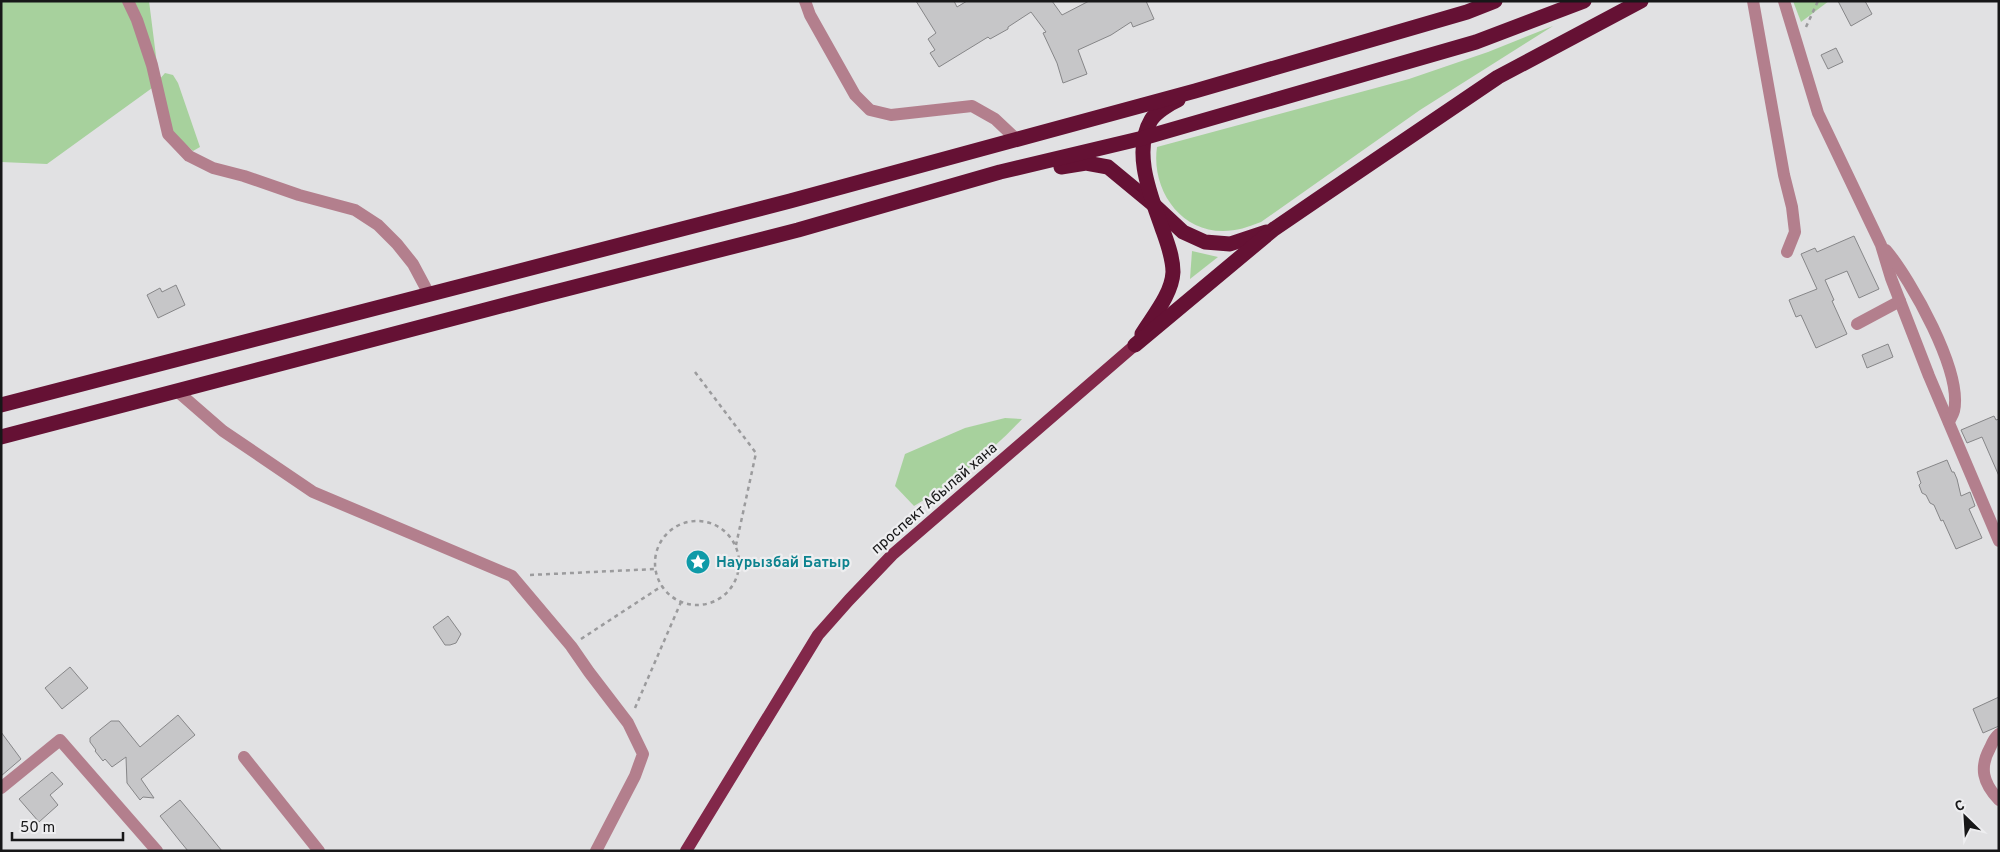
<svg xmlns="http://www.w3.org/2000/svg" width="2000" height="852" font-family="Overpass,sans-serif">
<rect width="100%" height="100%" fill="#e1e1e3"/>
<g fill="#a7d19d">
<path d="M1,1H149L159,80L165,73L173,75L178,83L200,147L193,151L171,131L159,83L47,164L1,162Z"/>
<path d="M1793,1H1829L1801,22Z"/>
<path d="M1553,26L1420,110L1261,222C1248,227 1237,231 1223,231C1179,231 1151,188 1157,147L1409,79L1488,52Z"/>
<path d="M1192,251L1218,257L1190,279Z"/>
<path d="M1005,418L1022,419C991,452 953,483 914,506L895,486L905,454L965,428Z"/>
</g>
<g fill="#c6c6c8" stroke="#868688">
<path d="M916,1H954L957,7L967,1H1052L1062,15L1089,1H1146L1154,19L1133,27L1131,22L1111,35L1078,50L1087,74L1063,83L1057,63L1043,33L1046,32L1031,12L1008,27V29L990,39L988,37L939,67L930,53L935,50L928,39L936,33Z"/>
<path d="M1838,1H1865L1872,14L1851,26Z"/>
<path d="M1836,48L1843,62L1828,69L1821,55Z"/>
<path d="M1854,236L1879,289L1859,298L1847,271L1825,280L1834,300L1832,301L1847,334L1816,348L1801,315L1796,317L1789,300L1817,289L1801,254L1815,248L1817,252Z"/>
<path d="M176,285L185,305L158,318L147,295L160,288L162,292Z"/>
<path d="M1888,344L1893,357L1867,368L1862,355Z"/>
<path d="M1994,416L1996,420L1999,419V476L1982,437L1967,443L1961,430Z"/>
<path d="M1947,460L1952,472H1954L1957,479L1961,496L1970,492L1975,506L1969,509L1982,538L1956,549L1943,520L1941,521L1934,505L1930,503L1926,495L1922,493L1919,485L1921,483L1917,472Z"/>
<path d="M448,616L461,634L456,643L450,645H445L433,627Z"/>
<path d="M70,667L88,688L62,709L45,688Z"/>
<path d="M1999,697V726L1983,733L1973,709Z"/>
<path d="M178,715L195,735L141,779L154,798L143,797L140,800L127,783L126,757L112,767L105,759L103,761L95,751L96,750L90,742V738L111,721H119L140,747Z"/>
<path d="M1,732L21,759L1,776Z"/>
<path d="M52,772L63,784L50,795L58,805L39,822L19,799Z"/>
<path d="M180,800L200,824L222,851H188L179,840L160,816Z"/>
</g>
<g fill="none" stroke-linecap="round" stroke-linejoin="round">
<g stroke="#9b9b9d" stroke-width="2.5" stroke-dasharray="4 4" stroke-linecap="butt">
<path d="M1806,27L1818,1"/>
<path d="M695,372L756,453L736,545"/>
<circle cx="697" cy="563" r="42"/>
<path d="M530,575L655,569"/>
<path d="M581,639L662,586"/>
<path d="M635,708L681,602"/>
</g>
<g stroke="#b37f8d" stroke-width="12">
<path d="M128,1L137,20L152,65L168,134L189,156L213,168L244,176L299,195L355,210L378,225L397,244L413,264L429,294"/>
<path d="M805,1L810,15L855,95L870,110L891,115L972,106L995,119L1016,139"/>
<path d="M1753,1L1784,175L1792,207L1795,232L1787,252"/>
<path d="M1784,1L1818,113L1881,245L1891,278L1929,376L1999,541"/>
<path d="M1886,250C1911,280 1963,372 1954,411C1953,415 1950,419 1949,422"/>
<path d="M1857,324L1900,301"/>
<path d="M177,391L223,431L313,492L512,576L571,646L589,672L628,723L643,754L635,776L596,851"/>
<path d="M1999,734C1994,738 1992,743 1990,748C1979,768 1983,783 1999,800"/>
<path d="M244,757L319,851"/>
<path d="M1,788L60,740L157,851"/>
</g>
<path stroke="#82284a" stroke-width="12" d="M686,851L818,635L849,600L892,555L1135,345"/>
<g stroke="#651134" stroke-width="15">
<path d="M1061,167L1086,163L1108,167L1154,205L1183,232L1205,242L1230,244L1266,232"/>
<path d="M1142,334C1153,316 1172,294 1173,272C1173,257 1167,242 1162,228C1151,196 1132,152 1151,120C1156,112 1169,104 1178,100"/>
<path d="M1135,345L1274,229L1318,199L1498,77L1641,1"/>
<path d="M1,405L790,201L1195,91L1467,12L1495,1"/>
<path d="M1,437L539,296L798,230L1000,172L1143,138L1476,42L1584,1"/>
</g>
</g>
<defs>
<symbol id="sight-disc" viewBox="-11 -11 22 22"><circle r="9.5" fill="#0f9aa8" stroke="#eeeef0"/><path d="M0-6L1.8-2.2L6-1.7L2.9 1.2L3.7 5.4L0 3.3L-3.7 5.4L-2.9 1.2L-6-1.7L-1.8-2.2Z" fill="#fff"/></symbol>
</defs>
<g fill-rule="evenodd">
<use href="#sight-disc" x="684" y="548" width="28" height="28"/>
</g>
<g text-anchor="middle" stroke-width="4.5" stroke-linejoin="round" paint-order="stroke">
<g font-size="15" fill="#171718" stroke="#eeeef0">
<text transform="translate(934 498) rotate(-41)" y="5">проспект Абылай хана</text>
</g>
<g font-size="15" font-weight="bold" fill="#0d838f" stroke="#eeeef0" text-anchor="start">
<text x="716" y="567">Наурызбай Батыр</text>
</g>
</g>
<rect width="2000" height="852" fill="none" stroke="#171718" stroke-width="5"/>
<g transform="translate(1965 817) rotate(335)" stroke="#eeeef0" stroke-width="4" paint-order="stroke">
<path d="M0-4L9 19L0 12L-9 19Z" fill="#171718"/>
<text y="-8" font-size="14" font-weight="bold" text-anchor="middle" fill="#171718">С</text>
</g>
<path d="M12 832v8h111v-8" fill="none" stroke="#171718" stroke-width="2.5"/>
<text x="20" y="832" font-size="15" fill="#171718" stroke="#eeeef0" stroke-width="4" paint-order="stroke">50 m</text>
</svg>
